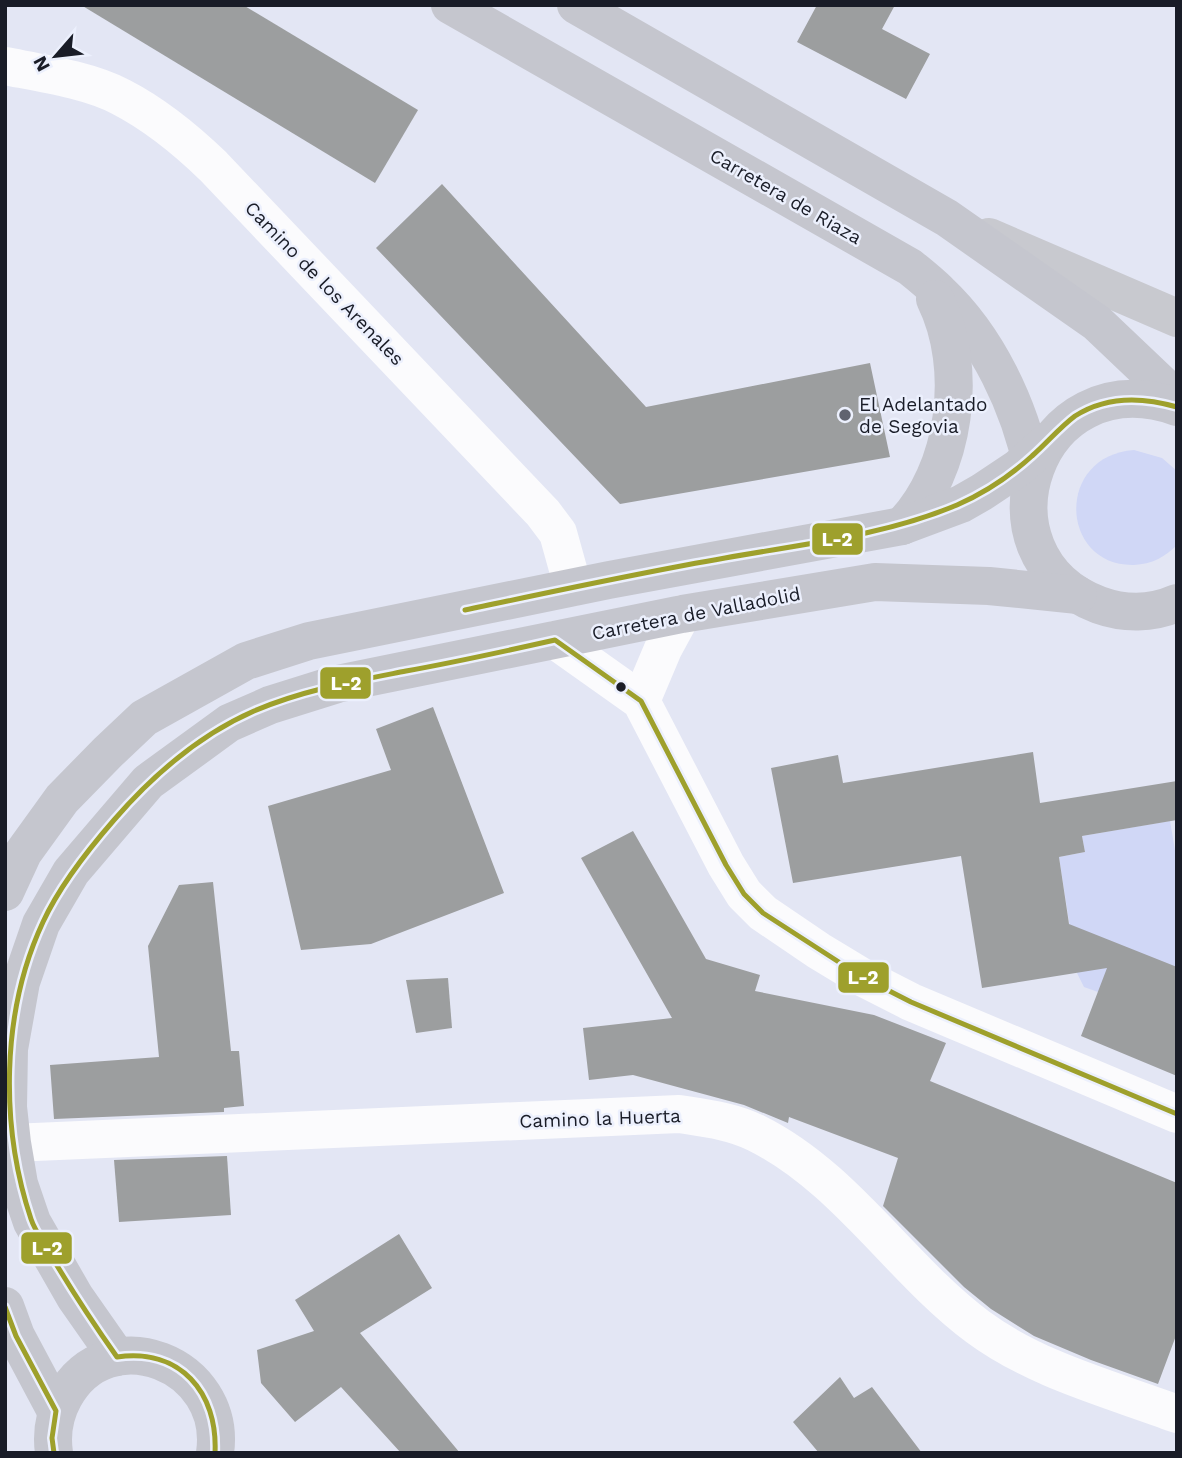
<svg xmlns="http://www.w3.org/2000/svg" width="1182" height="1458" font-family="'Work Sans',sans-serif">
<rect width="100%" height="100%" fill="#e3e6f4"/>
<g fill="#d0d7f6">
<path d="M1134,450L1162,458L1177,471V545C1165,557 1152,564 1134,565C1060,567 1054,456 1134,450Z"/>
<path d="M1170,821L1177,862V967L1098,992L1084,987L1077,973L1059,857L1085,852L1082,836Z"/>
</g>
<g fill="#9c9e9f">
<path d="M81,5H243L418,110L375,183Z"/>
<path d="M817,5H895L882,29L930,54L906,99L797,42Z"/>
<path d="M442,184L646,407L870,363L890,457L620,504L376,248Z"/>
<path d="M433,707L504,893L371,944L301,950L268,806L391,770L376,729Z"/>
<path d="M1033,752L1040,803L1177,781V820L1082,836L1085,852L1059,857L1069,924L1177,967V1076L1081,1036L1107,968L982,988L961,856L793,883L771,768L838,755L843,783Z"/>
<path d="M633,831L706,959L760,975L755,991L874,1015L946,1043L930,1081L1177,1183V1333L1158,1384L1091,1360L1034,1336L991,1309L964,1287L883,1206L898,1158L789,1117L788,1123L744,1105L633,1075L589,1080L583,1028L672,1018L581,858Z"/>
<path d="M213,882L231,1051H239L244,1106L224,1108V1112L54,1119L50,1065L159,1057L148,946L179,885Z"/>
<path d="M448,978L452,1028L416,1033L406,980Z"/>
<path d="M227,1156L231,1215L119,1222L114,1160Z"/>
<path d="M399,1234L432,1288L360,1333L460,1453H401L341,1387L295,1422L261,1383L257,1350L314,1331L295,1300Z"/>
<path d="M840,1377L854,1398L872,1387L922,1453H819L793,1422Z"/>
</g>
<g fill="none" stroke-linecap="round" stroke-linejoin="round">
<g stroke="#fbfbfd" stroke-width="38">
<path d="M5,66C41,73 89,80 121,97C156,115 185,139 213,166L543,513L558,533L573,587"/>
<path d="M555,640L641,701L726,865L744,894L763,913L819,951L862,977L911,1002L1177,1114"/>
<path d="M641,701L663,649L682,614"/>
<path d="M12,1143L679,1114C705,1118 732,1121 756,1133C845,1177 900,1269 978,1327C1036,1370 1110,1389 1177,1414"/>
</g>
<path stroke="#c8c9cf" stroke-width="38" d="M989,237L1177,318"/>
<g stroke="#c5c6ce" stroke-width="38">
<path d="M450,5L910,267C920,275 930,283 939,292C988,338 1020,407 1033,471"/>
<path d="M576,5L947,218L1097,323L1177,399"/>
<path d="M1177,407C1035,357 968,555 1099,605C1124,614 1152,614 1177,603"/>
<path d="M902,526C956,471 969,368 935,299"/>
<path d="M5,892L23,853L62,799L108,752L144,718L246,661L309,641L609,580L902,526L961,504L982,492L1018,468L1050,440"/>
<path d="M5,1306L16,1336L56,1411"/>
<path d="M117,1357L75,1297L32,1222L19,1184L12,1143L8,1107L9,1049L21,982L41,924L71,872L148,782L229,723L270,705L337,684L682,614L875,582L989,586L1078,595"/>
<path d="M54,1453C51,1432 54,1415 64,1397C108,1316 228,1364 215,1453"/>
</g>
<defs>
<g id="bus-1">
<path d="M465,610C551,592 638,573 725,558C803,544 883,536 957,505C984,493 1010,476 1032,456C1047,443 1059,428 1075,416C1106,396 1143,397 1177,407"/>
<path d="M5,1307L16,1336L56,1411L52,1438L54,1453"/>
<path d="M215,1453C218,1392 180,1348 117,1357C93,1323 70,1288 49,1252C43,1241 35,1231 31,1219C0,1126 1,1012 43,922C60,885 87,851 114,820C153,775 199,735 254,711C303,690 355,681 406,671C456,662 506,651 555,640L641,701L726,865L744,894L763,913L862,977L911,1002L1177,1114"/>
</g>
</defs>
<use href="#bus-1" stroke="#ecf0fd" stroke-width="10"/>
<use href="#bus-1" stroke="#9ea02c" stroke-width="5"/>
</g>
<circle fill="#60636f" stroke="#ecf0fd" stroke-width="2.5" cx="845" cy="415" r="7"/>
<circle fill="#191c27" stroke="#ecf0fd" stroke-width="2.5" cx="621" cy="687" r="6"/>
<g text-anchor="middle" stroke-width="5" stroke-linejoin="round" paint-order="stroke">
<g font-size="19" fill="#191c27" stroke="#ecf0fd">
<text transform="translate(786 196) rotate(30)" y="7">Carretera de Riaza</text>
<text transform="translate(325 283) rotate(46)" y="7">Camino de los Arenales</text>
<text transform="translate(696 613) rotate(-11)" y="7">Carretera de Valladolid</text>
<text transform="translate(600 1118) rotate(-2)" y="7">Camino la Huerta</text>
</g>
<g font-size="19" fill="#191c27" stroke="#ecf0fd" text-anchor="start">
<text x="859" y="411">El Adelantado<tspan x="859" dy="22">de Segovia</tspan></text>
</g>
</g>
<g stroke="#ecf0fd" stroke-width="2.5">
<rect x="811" y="522" width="53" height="34" rx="7" fill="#9ea02c"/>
<rect x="319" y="666" width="53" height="34" rx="7" fill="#9ea02c"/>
<rect x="837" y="961" width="53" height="33" rx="7" fill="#9ea02c"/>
<rect x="20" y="1231" width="53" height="34" rx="7" fill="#9ea02c"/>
</g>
<g font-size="19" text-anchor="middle" font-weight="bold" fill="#fff">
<text x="837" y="546">L-2</text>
<text x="346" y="690">L-2</text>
<text x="863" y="984">L-2</text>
<text x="47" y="1255">L-2</text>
</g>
<rect width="1182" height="1458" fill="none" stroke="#191c27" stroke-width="14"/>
<g transform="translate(56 56) rotate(242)" stroke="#ecf0fd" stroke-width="5" paint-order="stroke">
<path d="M0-5L12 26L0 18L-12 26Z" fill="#191c27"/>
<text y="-10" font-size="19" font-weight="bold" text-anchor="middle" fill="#191c27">N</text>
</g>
</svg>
